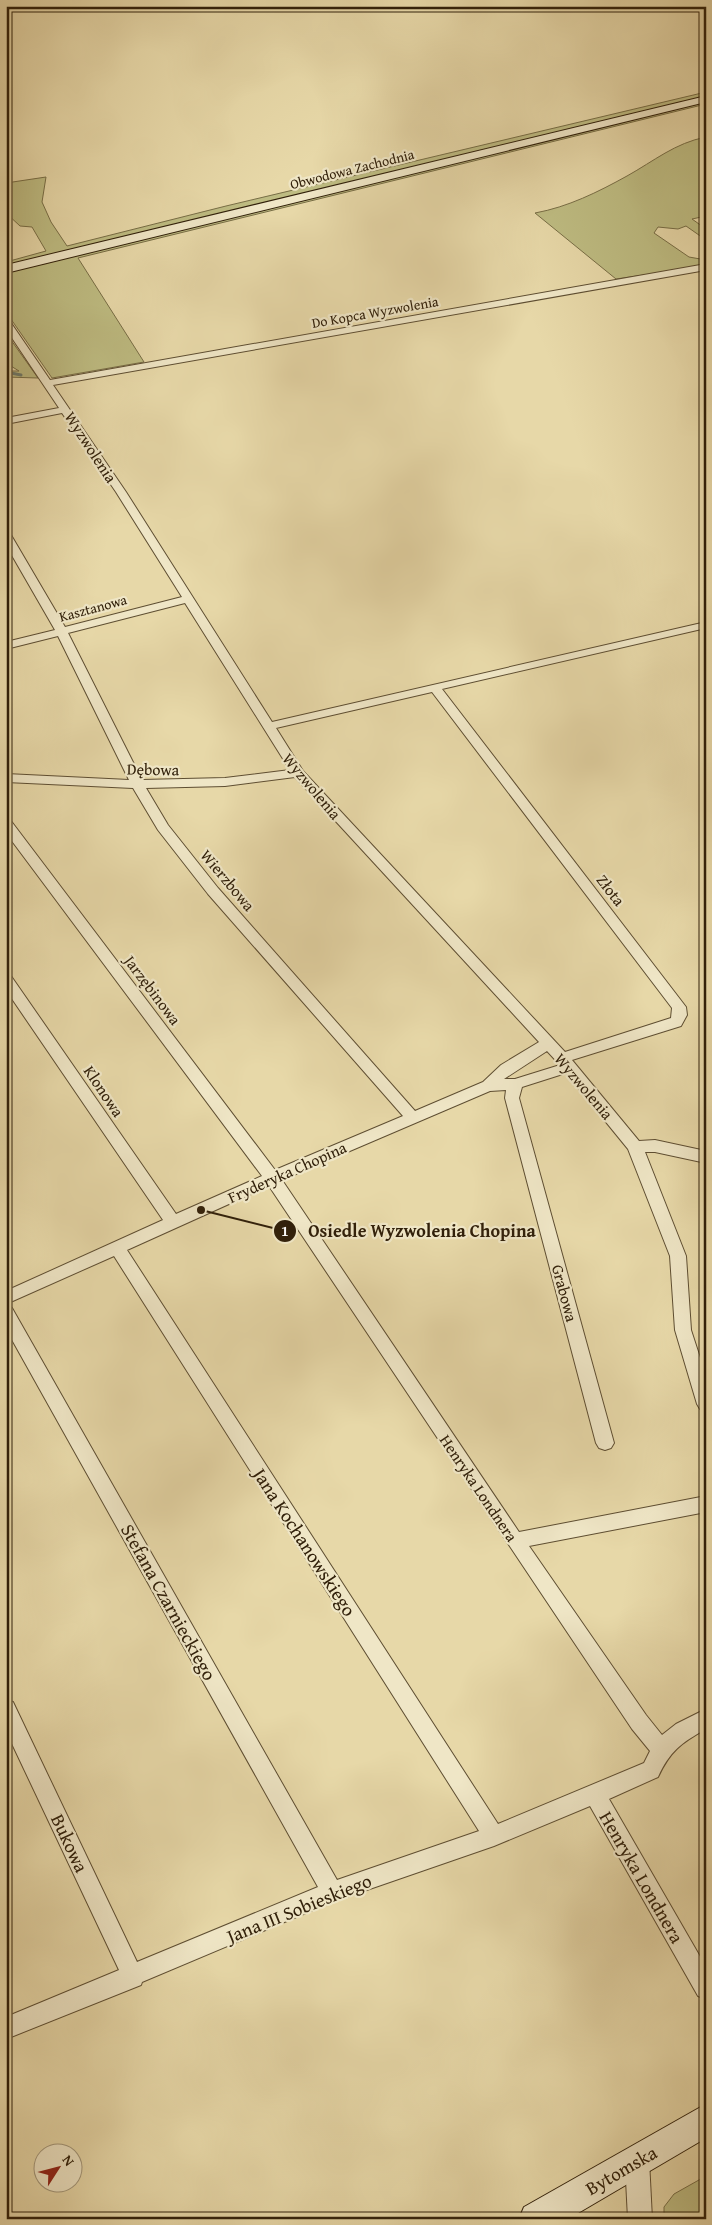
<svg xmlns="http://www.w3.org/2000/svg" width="712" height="2225" font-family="'Gentium Book Plus',serif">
<rect width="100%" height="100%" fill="#e7d8a8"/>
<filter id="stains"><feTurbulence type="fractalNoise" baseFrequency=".004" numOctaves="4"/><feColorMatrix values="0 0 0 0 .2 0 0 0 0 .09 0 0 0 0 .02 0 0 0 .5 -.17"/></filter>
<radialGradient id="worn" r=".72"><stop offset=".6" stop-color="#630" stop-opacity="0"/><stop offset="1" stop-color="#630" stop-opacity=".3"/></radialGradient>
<g fill="#bebc82" stroke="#786e46">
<path d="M706,92V97L6,266V262L46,251L32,227L20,226L6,213V183L46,177L42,202L51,222L67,246L226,206Z"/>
<path d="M706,101V104L78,258L144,362L52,378L6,312V271Z"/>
<path d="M706,137V216L692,219L706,229V240L686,226L678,229L658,227L654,233L689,257L706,260V266L616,279L535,213C568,207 598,192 627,176C654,161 675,143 706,137Z"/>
<path d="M6,333L38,378L6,377V371H19L6,363Z"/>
<path d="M706,2176V2219H664V2207L674,2194Z"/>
</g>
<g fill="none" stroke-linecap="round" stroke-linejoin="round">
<path stroke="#6f7c6d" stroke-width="3" d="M6,372L21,375"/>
<defs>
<g id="street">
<path d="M706,264V270L53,385L126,492L272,722L706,622V628L442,689L686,1007L687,1015L681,1026L572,1060L639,1141L655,1140L706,1151V1163L655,1152H645L686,1256L691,1330L706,1376V1411L700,1409L697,1404L675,1330L670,1256L628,1149L566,1073L522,1087L519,1098L614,1443L611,1448L605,1450L599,1448L596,1443L505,1098L506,1090L490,1091L282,1180L519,1532L706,1496V1512L529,1546L646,1715L662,1735L676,1724L706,1709V1729C681,1743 670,1751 658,1777L609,1799L706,1967V1999L698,1996L590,1806L494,1846L332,1902L142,1982L141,1985L6,2039V2017L119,1970L6,1731V1700L13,1702L137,1962L318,1887L6,1329V1306L12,1308L337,1880L479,1831L114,1256L6,1304V1291L163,1220L6,990V974L11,976L176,1214L262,1176L6,833V820L11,821L275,1170L403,1116L208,894L158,830L133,788L6,782V774L129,780L58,636L6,649V642L55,630L6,545V532L11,535L65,627L182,597L116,492L62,413L6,424V418L59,408L6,329V319L9,320L50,380ZM185,603L290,770L225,778L142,780L68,633ZM432,692L672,1008L671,1018L565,1052L303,771L276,728ZM295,777L539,1042L501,1065L483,1082L415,1111L218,888L168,825L146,788L225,786ZM547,1051L560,1065L515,1079H504ZM269,1186L632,1729L650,1751L644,1763L498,1824L127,1250Z"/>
<path d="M637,2148L645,2152L649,2160L652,2219H628L625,2160L629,2152Z"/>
</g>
<g id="secondary">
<path d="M706,96V102L6,273V265Z"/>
<path d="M706,2104V2138L568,2219H519L524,2207Z"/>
</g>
</defs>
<use href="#street" stroke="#5e4e32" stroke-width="2"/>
<use href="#secondary" stroke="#31200a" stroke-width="2"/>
<use href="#street" fill="#efe6c6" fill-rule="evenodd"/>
<use href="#secondary" fill="#efe6c6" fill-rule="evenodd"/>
</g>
<g text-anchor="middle" stroke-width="4.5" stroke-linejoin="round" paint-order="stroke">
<g font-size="14" fill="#31200a" stroke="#efe6c6">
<text transform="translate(352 169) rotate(-14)" y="5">Obwodowa Zachodnia</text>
<text transform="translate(375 312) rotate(-10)" y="5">Do Kopca Wyzwolenia</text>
<text transform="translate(93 608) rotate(-15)" y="5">Kasztanowa</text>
</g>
<g font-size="16" fill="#31200a" stroke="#efe6c6">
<text transform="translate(91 447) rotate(57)" y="6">Wyzwolenia</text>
<text transform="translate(153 769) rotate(1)" y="6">Dębowa</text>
<text transform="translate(312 786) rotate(50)" y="6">Wyzwolenia</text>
<text transform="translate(228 880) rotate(50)" y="6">Wierzbowa</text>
<text transform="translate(611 890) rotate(52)" y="6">Złota</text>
<text transform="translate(153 990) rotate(53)" y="6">Jarzębinowa</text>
<text transform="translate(584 1086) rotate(50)" y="6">Wyzwolenia</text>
<text transform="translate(104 1091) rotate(56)" y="6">Klonowa</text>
<text transform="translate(287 1172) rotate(-24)" y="6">Fryderyka Chopina</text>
<text transform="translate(565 1293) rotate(75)" y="6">Grabowa</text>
<text transform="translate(479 1488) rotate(56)" y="6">Henryka Londnera</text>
</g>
<g font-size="19" fill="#31200a" stroke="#efe6c6">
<text transform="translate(305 1542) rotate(57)" y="7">Jana Kochanowskiego</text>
<text transform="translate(169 1602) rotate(61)" y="7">Stefana Czarnieckiego</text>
<text transform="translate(70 1843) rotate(65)" y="7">Bukowa</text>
<text transform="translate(642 1877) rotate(60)" y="7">Henryka Londnera</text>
<text transform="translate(299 1908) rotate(-22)" y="7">Jana III Sobieskiego</text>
<text transform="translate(621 2170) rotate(-30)" y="7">Bytomska</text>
</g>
</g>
<path fill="none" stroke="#31200a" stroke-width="2" d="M201 1210L285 1231"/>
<g fill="#31200a" stroke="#efe6c6" stroke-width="2">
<circle cx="201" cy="1210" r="5"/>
<circle cx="285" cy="1231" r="12"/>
</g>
<g font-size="15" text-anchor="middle" font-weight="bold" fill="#fff">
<text x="285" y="1236">1</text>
</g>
<g font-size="18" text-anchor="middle" font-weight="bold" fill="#31200a" stroke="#efe6c6" stroke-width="4.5" stroke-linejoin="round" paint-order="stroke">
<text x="422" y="1237">Osiedle Wyzwolenia Chopina</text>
</g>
<rect width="712" height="2225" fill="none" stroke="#e7d8a8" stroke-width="25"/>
<rect x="8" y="8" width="697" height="2210" fill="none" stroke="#31200a" stroke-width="2.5"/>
<rect x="12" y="12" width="687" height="2200" fill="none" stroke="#31200a"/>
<g transform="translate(58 2168) rotate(54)"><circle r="24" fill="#efe6c6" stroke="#a3977b"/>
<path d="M0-4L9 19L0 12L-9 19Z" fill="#8f2418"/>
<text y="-8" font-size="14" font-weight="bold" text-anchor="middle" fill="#31200a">N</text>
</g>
<rect width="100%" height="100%" filter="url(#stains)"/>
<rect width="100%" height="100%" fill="url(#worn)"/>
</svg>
